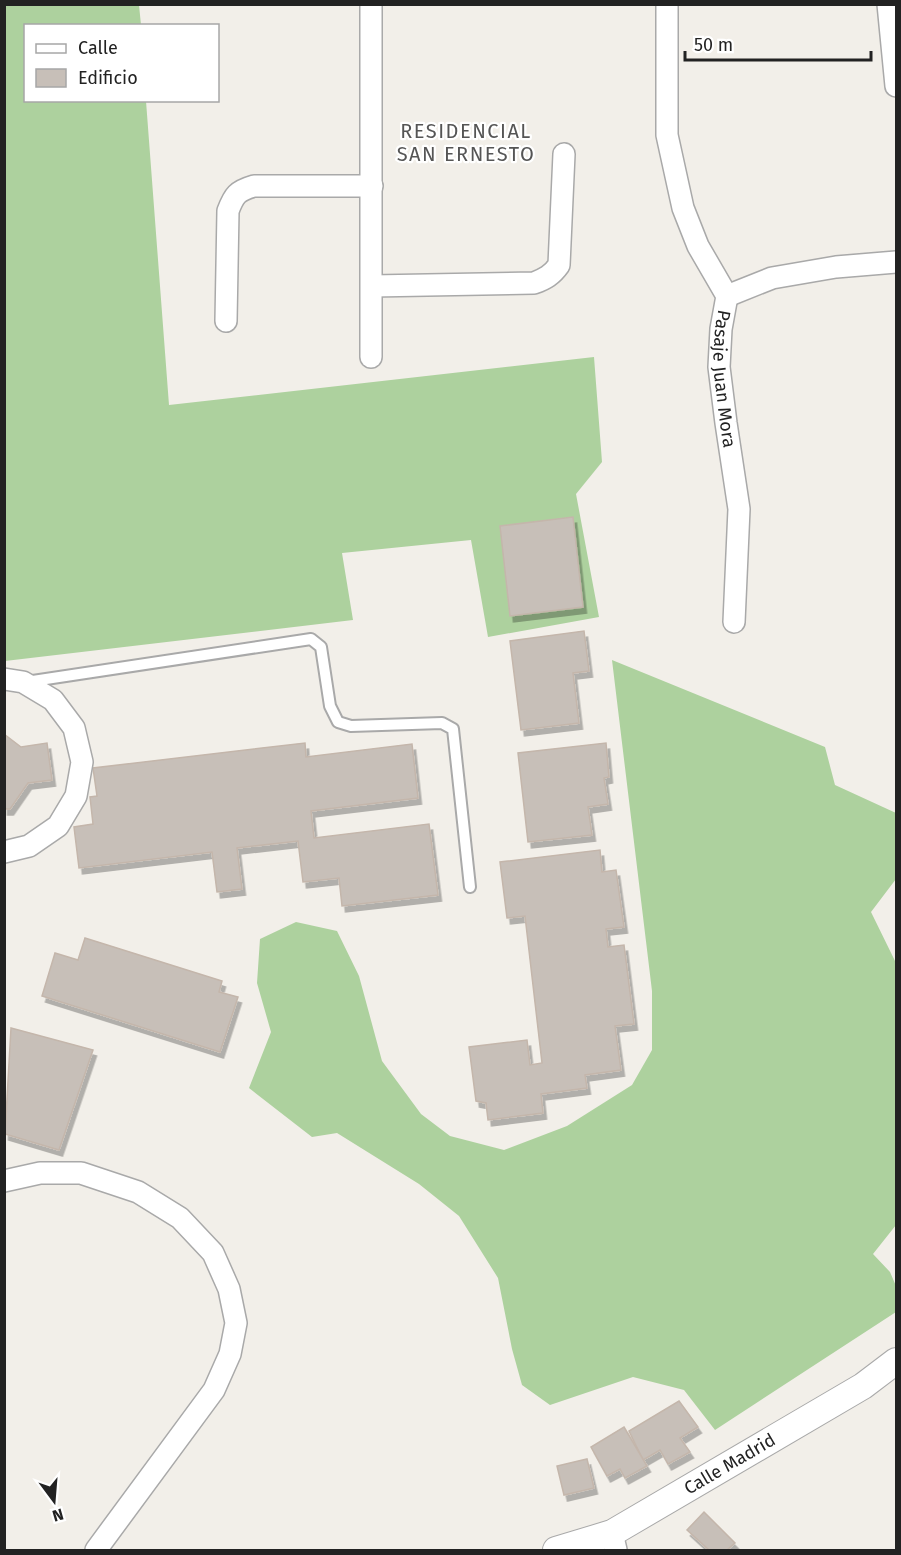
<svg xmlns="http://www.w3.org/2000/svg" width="901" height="1555" font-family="'Fira Sans',sans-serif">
<defs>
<filter id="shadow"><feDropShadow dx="3.5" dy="6" stdDeviation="0" flood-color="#0004"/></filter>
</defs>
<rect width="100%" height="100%" fill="#f2efe9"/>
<g fill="#add19e">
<path d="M5,5H139L141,25L26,26V100L146,101L169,405L594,357L602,462L576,494L599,617L488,637L471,540L342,553L353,620L5,661Z"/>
<path d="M612,660L825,747L835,785L896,813V879L871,912L896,963V1225L873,1254L890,1272L896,1286V1312L715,1430L684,1390L633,1377L550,1405L522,1385L512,1349L498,1278L459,1216L419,1184L337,1133L312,1137L249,1088L271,1032L257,983L260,939L296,922L337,931L359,976L382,1061L421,1114L450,1136L504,1150L567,1126L632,1085L652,1050V991Z"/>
</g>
<g fill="#c7bfb8" stroke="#c4b6ab" stroke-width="1.5" filter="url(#shadow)">
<path d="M573,517L583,607L510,616L500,526Z"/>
<path d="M584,631L589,671L573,673L579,723L521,730L510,641Z"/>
<path d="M4,734L21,747L47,743L52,780L28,783L10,809H4Z"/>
<path d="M305,743L306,757L412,744L418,798L311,811L314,838L429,824L438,895L342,906L339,878L303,882L298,841L237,848L242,889L217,892L212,852L79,868L74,827L93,824L90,797L97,796L93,768Z"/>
<path d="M606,743L609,777L604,778L608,804L588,807L592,835L528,842L518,753Z"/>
<path d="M600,850L602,872L616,870L624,927L606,929L608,947L624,945L634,1024L615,1026L621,1070L585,1075L587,1088L541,1094L543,1113L488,1120L486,1103L476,1101L469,1047L527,1040L530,1065L542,1063L525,916L507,918L500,862Z"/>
<path d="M85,938L222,981L219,992L238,997L220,1052L42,996L55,953L78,960Z"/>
<path d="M11,1028L93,1050L59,1150L5,1134Z"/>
<path d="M679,1401L698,1427L680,1438L690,1452L668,1464L660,1450L643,1460L629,1431Z"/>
<path d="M624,1427L647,1466L625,1478L620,1469L607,1476L591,1447Z"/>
<path d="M587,1459L594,1488L564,1495L557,1466Z"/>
<path d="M704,1512L735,1543L727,1550H709L687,1530Z"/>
</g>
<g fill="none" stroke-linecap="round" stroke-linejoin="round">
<defs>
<path id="service" d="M26,682L311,639L321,647L330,706L338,722L351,726L442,723L453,729L470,887"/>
<g id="minor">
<path id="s1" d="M667,4V135L683,208L698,246L727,296L721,329L719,367L726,423L739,509L734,622"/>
<path d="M888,4L896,86"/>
<path d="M372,286L534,283C545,279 552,275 559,265L564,154"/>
<path d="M727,296L772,278L836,267L896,262"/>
<path d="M226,321L228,211C234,195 237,191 254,186H372"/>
<path d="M371,357V4"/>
<path d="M4,679L23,682L53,700L74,728L82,762L76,796L58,826L29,846L4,852"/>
<path d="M4,1181L40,1173H81L138,1192L180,1218L213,1253L229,1289L236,1323L230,1354L214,1390L96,1550"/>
<path d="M612,1533L616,1550"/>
</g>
<g id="tertiary">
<path id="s2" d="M556,1550L612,1533L863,1386L896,1361"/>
</g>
</defs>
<use href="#service" stroke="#a9a9a9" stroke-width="14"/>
<use href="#minor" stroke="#a9a9a9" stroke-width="24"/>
<use href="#tertiary" stroke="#a9a9a9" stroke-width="28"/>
<use href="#service" stroke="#fff" stroke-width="10"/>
<use href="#minor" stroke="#fff" stroke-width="21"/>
<use href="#tertiary" stroke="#fff" stroke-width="26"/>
</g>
<g text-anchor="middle" stroke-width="4.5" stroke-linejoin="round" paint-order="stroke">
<g font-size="18" fill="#222" stroke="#fff">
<text dy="6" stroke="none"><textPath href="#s1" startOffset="388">Pasaje Juan Mora</textPath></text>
<text dy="6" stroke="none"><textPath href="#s2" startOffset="195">Calle Madrid</textPath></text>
</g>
<g font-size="20" letter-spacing="1.5" fill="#555" stroke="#fff">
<text x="466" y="138">RESIDENCIAL<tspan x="466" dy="23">SAN ERNESTO</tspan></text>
</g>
</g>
<rect width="901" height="1555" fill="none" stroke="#222222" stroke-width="12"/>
<rect x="24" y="24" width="195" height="78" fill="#ffffff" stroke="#a7a7a7" stroke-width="1.5"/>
<rect x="36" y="44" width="30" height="9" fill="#ffffff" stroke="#a7a7a7" stroke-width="1.5"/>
<text x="78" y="54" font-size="18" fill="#222222">Calle</text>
<rect x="36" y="69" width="30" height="18" fill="#c7bfb8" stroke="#a7a7a7" stroke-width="1.5"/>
<text x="78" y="84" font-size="18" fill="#222222">Edificio</text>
<g transform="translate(54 1501) rotate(164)" stroke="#ffffff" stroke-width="4.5" paint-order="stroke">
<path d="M0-4.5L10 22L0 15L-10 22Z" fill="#222222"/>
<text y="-9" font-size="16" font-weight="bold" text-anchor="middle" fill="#222222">N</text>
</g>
<path d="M685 51v9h186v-9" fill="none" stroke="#222222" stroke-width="3"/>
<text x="694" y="51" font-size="18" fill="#222222" stroke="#ffffff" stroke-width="4.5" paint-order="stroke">50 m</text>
</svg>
